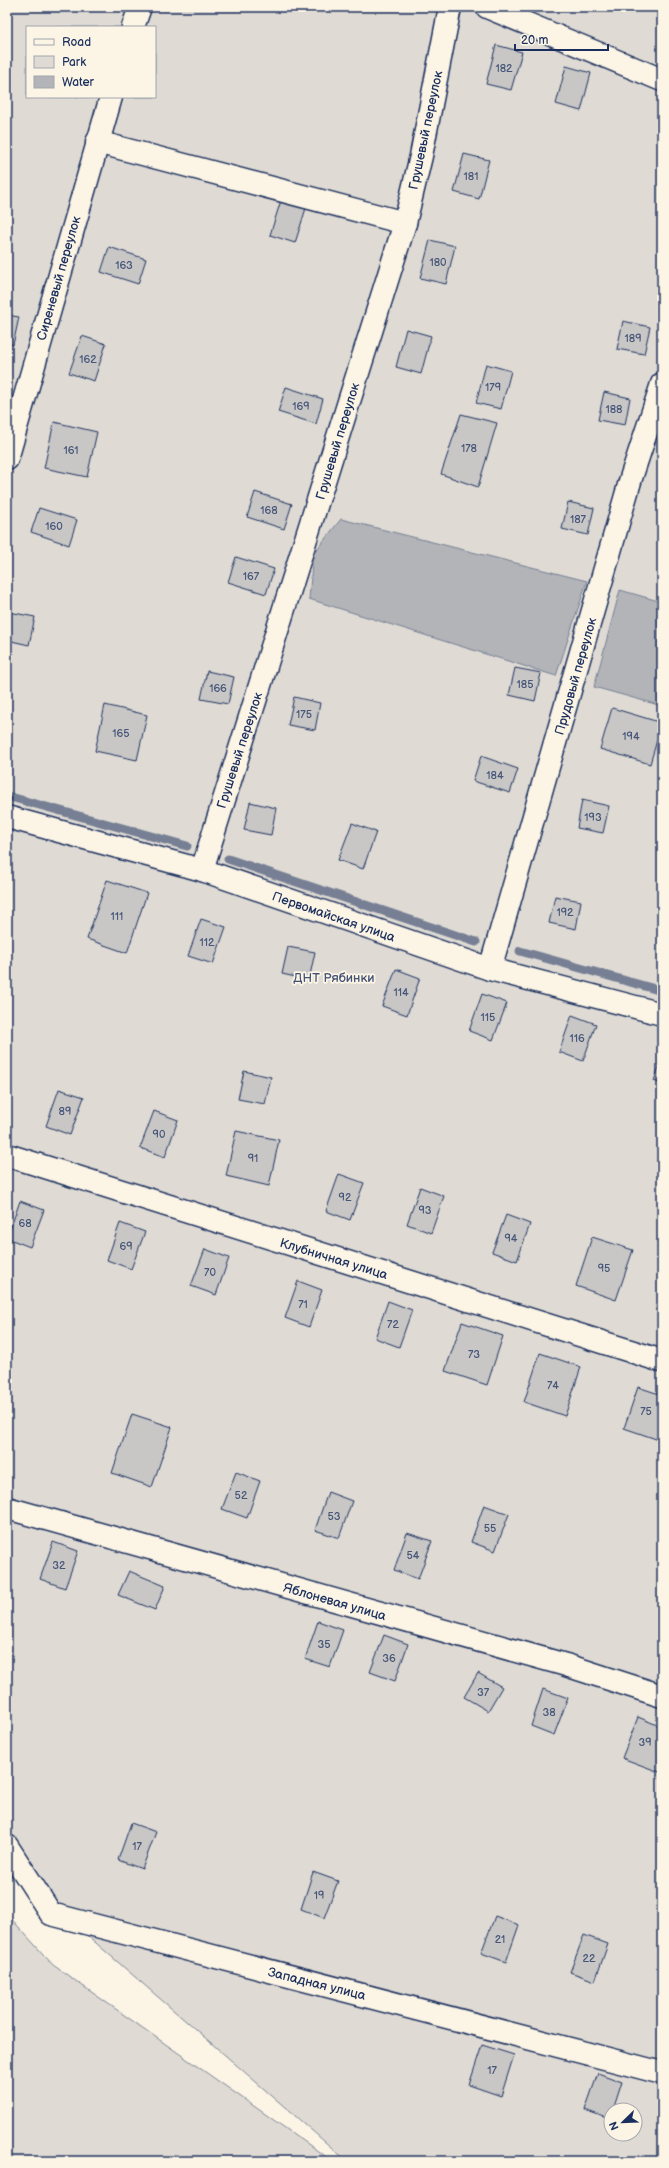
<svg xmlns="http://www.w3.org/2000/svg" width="669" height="2168" font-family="'Balsamiq Sans',sans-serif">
<rect width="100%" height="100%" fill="#fcf5e5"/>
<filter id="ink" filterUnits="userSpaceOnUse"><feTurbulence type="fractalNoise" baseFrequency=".025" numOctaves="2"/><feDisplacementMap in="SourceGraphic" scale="8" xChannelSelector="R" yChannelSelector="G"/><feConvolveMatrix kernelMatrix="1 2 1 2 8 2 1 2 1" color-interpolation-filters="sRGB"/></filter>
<g filter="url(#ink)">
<g fill="#dfdbd4" stroke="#7d8599" fill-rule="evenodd">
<path d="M7,7H662V2161H347L13,1871L7,1856ZM27,27H155V97H27ZM611,2110H635V2134H611Z"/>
<path d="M7,1914L53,1965L332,2161H7Z"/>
</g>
<g fill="#b2b4b8" stroke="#767f94">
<path d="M341,519L587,581L556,676L309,599L313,554Z"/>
<path d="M620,590L662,602V706L594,687Z"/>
</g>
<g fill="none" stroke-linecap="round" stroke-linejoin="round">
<g stroke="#767f94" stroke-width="9">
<path d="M7,796L187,846"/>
<path d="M228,859L476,942"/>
<path d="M520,951L662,991"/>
</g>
</g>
<g fill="#c8c7c6" stroke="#1b2f5e">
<path d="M496,45L522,52L511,90L486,84Z"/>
<path d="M566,66L591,73L581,111L556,104Z"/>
<path d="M464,154L489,160L479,199L454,192Z"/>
<path d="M282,197L307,205L295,243L270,235Z"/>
<path d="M662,212V231L658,230Z"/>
<path d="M430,240L455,246L446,284L420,278Z"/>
<path d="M109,247L146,259L138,284L101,272Z"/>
<path d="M7,315L19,317L13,345L7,343Z"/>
<path d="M623,321L650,327L644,354L617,349Z"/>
<path d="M406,329L431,336L421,374L396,367Z"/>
<path d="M82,336L106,344L94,381L69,373Z"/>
<path d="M486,364L511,371L501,409L476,403Z"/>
<path d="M286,387L323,399L316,424L278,412Z"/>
<path d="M604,392L630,398L625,425L598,420Z"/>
<path d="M461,414L497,423L478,487L441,474Z"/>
<path d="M54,422L97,432L87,477L44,468Z"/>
<path d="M255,492L292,504L284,529L247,517Z"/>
<path d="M568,502L594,508L588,535L562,529Z"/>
<path d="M39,508L77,520L69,545L31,532Z"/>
<path d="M662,510V526L658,524Z"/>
<path d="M236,557L274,569L266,594L228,582Z"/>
<path d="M9,612L35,617L29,645L7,640Z"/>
<path d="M515,668L541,673L535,701L509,695Z"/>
<path d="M207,671L234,677L228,704L201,699Z"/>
<path d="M294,697L320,703L315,730L288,725Z"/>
<path d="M105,705L147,715L137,760L95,751Z"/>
<path d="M612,708L662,723L650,764L600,749Z"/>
<path d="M481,756L518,769L510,793L473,781Z"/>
<path d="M582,800L609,806L603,833L577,828Z"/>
<path d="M250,802L276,808L271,835L244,830Z"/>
<path d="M352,823L376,832L363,869L338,860Z"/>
<path d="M107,880L147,893L127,953L87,939Z"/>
<path d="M555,896L581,901L576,929L549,923Z"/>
<path d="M201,919L226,927L213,964L188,956Z"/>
<path d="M288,947L315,952L309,980L282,974Z"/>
<path d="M396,969L420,978L407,1015L382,1006Z"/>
<path d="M482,994L507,1003L493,1040L469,1031Z"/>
<path d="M572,1015L596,1024L583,1061L559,1052Z"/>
<path d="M662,1058V1084L654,1081Z"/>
<path d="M244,1071L271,1077L265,1104L238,1099Z"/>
<path d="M59,1089L84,1097L70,1135L46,1126Z"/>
<path d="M154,1111L178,1120L165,1157L140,1148Z"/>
<path d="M236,1131L279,1140L269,1186L226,1176Z"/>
<path d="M339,1174L364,1183L350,1220L326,1211Z"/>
<path d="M420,1187L444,1196L431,1233L407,1224Z"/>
<path d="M20,1201L44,1210L30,1247L7,1238Z"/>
<path d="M506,1215L530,1224L517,1261L492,1252Z"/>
<path d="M120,1223L145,1232L131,1269L107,1260Z"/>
<path d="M592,1237L633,1250L616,1300L576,1286Z"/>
<path d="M205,1249L229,1258L216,1295L191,1286Z"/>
<path d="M298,1281L322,1290L309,1327L285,1318Z"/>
<path d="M388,1301L412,1310L399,1347L375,1338Z"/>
<path d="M462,1322L503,1336L487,1385L445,1371Z"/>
<path d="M540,1353L581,1367L565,1416L524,1402Z"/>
<path d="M638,1387L662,1395V1441L624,1428Z"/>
<path d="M132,1414L172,1427L152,1487L112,1473Z"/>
<path d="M236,1472L260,1481L247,1518L222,1509Z"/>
<path d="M328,1492L352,1501L339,1538L315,1530Z"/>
<path d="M484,1505L509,1514L495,1551L471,1542Z"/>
<path d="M407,1533L432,1541L418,1579L394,1570Z"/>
<path d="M53,1542L78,1551L65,1588L40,1579Z"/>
<path d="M129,1571L165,1586L155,1610L118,1595Z"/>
<path d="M318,1621L343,1630L330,1667L305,1659Z"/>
<path d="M384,1635L408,1644L395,1681L370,1672Z"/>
<path d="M478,1673L502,1687L488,1711L464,1697Z"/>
<path d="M543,1689L568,1698L554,1735L531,1726Z"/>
<path d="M638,1717L662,1727V1773L622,1758Z"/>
<path d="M131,1823L156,1832L142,1869L118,1860Z"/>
<path d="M313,1872L338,1881L324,1918L301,1909Z"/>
<path d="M495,1916L519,1925L506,1962L481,1953Z"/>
<path d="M584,1935L608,1944L595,1981L570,1972Z"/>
<path d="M662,1989V2002L658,2000Z"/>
<path d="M482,2045L514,2055L501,2096L469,2085Z"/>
<path d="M598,2073L622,2082L613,2110H611L609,2119L585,2110Z"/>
</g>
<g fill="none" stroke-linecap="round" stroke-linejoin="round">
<defs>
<g id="minor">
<path d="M487,7L662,80"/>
<path d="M133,27L140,7"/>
<path d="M97,142L405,223"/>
<path d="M7,459L111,97"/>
<path d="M7,817L202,870L490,969L662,1014"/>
<path d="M202,870L405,223L421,156L450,7"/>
<path d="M490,969L631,478L662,384"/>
<path d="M7,1155L662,1361"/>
<path d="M7,1508L566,1665L662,1696"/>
<path d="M7,1846L51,1914L662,2073"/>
</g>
</defs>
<use href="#minor" stroke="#1b2f5e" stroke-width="25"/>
<use href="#minor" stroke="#fcf5e5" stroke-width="22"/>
</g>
</g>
<g text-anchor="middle" stroke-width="3.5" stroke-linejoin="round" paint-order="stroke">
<g font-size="11" fill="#465578">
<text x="504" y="72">182</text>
<text x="471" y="180">181</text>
<text x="438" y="266">180</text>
<text x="124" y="269">163</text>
<text x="633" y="342">189</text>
<text x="88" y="363">162</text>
<text x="493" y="391">179</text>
<text x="301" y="410">169</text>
<text x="614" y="413">188</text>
<text x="469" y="452">178</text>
<text x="71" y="454">161</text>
<text x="269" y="514">168</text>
<text x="578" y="523">187</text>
<text x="54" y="530">160</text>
<text x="251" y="580">167</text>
<text x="525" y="688">185</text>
<text x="218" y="692">166</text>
<text x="304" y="718">175</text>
<text x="121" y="737">165</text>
<text x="631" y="740">194</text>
<text x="495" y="779">184</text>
<text x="593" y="821">193</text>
<text x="565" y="916">192</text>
<text x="117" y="920">111</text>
<text x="207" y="946">112</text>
<text x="401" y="996">114</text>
<text x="488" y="1021">115</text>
<text x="577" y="1042">116</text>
<text x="65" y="1115">89</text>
<text x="159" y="1138">90</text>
<text x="253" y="1162">91</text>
<text x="345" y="1201">92</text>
<text x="425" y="1214">93</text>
<text x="25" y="1227">68</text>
<text x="511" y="1242">94</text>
<text x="126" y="1250">69</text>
<text x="604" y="1272">95</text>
<text x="210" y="1276">70</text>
<text x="303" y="1308">71</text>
<text x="393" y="1328">72</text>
<text x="474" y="1358">73</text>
<text x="553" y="1389">74</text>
<text x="646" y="1415">75</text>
<text x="241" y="1499">52</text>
<text x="334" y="1520">53</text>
<text x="490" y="1532">55</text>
<text x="413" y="1559">54</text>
<text x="59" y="1569">32</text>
<text x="324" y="1648">35</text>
<text x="389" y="1662">36</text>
<text x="483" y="1696">37</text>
<text x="549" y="1716">38</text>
<text x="645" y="1746">39</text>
<text x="137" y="1850">17</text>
<text x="319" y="1899">19</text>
<text x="500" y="1943">21</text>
<text x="589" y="1962">22</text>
<text x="492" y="2074">17</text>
</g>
<g font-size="13" fill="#1b2f5e" stroke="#fcf5e5">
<text transform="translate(425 130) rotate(-78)" y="5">Грушевый переулок</text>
<text transform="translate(58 278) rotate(-74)" y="5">Сиреневый переулок</text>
<text transform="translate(337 441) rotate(-73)" y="5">Грушевый переулок</text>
<text transform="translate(575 676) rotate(-74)" y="5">Прудовый переулок</text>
<text transform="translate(239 750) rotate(-72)" y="5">Грушевый переулок</text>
<text transform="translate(334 916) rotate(19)" y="5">Первомайская улица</text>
<text transform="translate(334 1258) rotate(17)" y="5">Клубничная улица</text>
<text transform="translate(335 1601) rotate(16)" y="5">Яблоневая улица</text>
<text transform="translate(317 1983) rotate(14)" y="5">Западная улица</text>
</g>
<g font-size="13" fill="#425176" stroke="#fcf5e5">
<text x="334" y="982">ДНТ Рябинки</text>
</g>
</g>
<rect width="669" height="2168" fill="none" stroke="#fcf5e5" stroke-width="24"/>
<rect x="12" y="12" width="645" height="2144" fill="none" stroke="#1b2f5e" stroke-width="1.5" filter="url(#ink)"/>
<rect x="26" y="26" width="130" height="72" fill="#fcf5e5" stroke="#a2a6af"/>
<rect x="34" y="39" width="20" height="6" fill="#fcf5e5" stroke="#a2a6af"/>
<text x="62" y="46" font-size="12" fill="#1b2f5e">Road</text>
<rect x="34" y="56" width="20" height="12" fill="#dfdbd4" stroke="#a2a6af"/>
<text x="62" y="66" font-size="12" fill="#1b2f5e">Park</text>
<rect x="34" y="76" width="20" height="12" fill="#b2b4b8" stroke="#a2a6af"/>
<text x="62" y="86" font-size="12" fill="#1b2f5e">Water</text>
<g transform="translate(623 2122) rotate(247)"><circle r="19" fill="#fcf5e5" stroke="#a2a6af"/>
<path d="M0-3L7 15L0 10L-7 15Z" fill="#1b2f5e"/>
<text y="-6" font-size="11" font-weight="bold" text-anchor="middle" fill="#1b2f5e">N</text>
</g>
<path d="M515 44v6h93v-6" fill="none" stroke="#1b2f5e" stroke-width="2"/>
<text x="521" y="44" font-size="12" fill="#1b2f5e" stroke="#fcf5e5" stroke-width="3" paint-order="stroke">20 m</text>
</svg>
